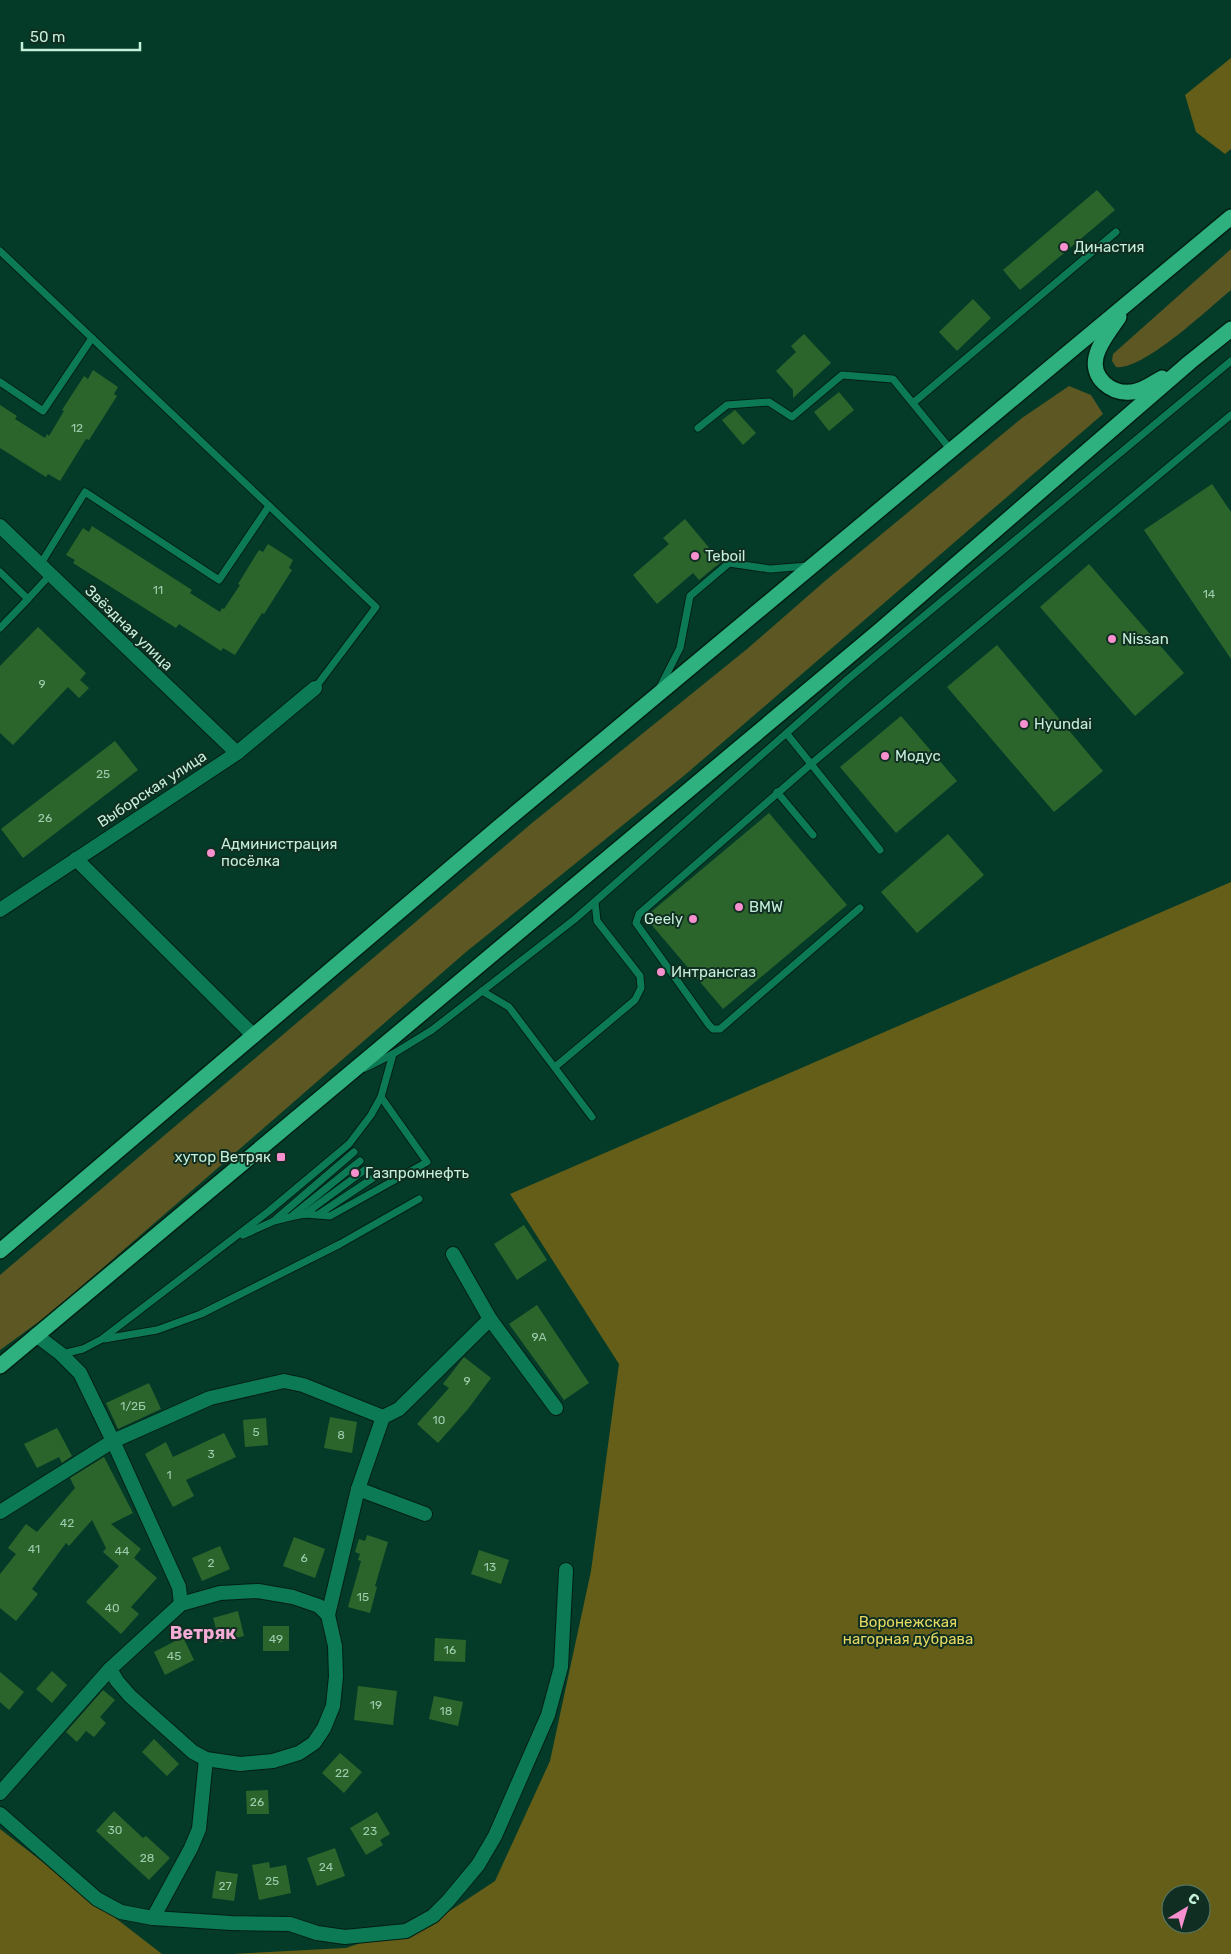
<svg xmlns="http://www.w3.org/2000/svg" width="1231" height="1954" font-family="Rubik,sans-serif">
<rect width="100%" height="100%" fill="#043b28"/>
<g fill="#5c5723">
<path d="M1231,249V290C1209,308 1143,371 1116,367L1112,361L1113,354Z"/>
<path d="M1069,386L1091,395L1103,414L686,774L466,952L51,1313L0,1350V1275L532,823L747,649L825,581L1022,418Z"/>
</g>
<g fill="#655e19" fill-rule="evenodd">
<path d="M1231,58V149L1225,154L1196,132L1185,95Z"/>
<path d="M1231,882V1954H232L346,1948L445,1914L495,1881L550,1761L591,1571L619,1364L510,1194ZM1171,1894H1201V1924H1171Z"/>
<path d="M0,1829L162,1954H0Z"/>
</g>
<g fill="#2c652b">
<path d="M1097,190L1115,210L1020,290L1003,270Z"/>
<path d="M973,299L991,318L957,351L939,332Z"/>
<path d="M804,334L831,363L793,398V390L776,371L796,352L791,346Z"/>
<path d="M93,370L118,387L114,394L117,396L89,440L86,439L60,481L48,474L46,477L0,448V405L17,416L15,419L45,438L47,434L49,436L64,411L62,410L84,376L88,379Z"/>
<path d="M839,392L854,410L829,431L814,412Z"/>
<path d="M735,410L756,433L743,445L722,420Z"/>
<path d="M1212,484L1231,512V659L1144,530Z"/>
<path d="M685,519L721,562L699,580L693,573L657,604L633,575L669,544L663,538Z"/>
<path d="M92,526L192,590L190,593L220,612L222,608L224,609L240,585L238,584L259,550L263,552L268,544L293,560L289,568L292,570L264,614L262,613L235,655L223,648L221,651L179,624L176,628L73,563L75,560L66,555L83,528L89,532Z"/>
<path d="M1089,564L1184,673L1135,716L1040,607Z"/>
<path d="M38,627L86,673L80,680L89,688L79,698L68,687L13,745L0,733V666Z"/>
<path d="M997,645L1103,771L1054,812L947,687Z"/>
<path d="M901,716L957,781L896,833L840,767Z"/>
<path d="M115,741L138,770L23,858L1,829Z"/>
<path d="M769,813L847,905L723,1009L645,917Z"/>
<path d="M948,834L984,875L917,933L881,892Z"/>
<path d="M524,1225L547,1260L517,1280L494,1244Z"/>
<path d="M537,1305L589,1383L564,1400L509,1324Z"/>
<path d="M464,1357L491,1378L468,1409L438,1443L417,1424L449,1388L443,1384Z"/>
<path d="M149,1383L161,1409L118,1429L106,1403Z"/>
<path d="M330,1417L357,1422L352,1453L324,1448Z"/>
<path d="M266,1418L268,1445L245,1447L243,1420Z"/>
<path d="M57,1428L72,1456L62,1463L59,1457L37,1468L24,1444Z"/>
<path d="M224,1433L236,1457L186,1480L194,1496L173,1507L145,1454L166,1442L173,1457Z"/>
<path d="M104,1457L133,1513L111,1524L141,1549L134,1558L157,1578L131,1607L139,1614L121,1634L86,1602L119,1566L103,1552L106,1548L92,1520L69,1546L66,1543L32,1589L38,1594L16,1621L0,1608V1574L16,1554L8,1548L26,1524L37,1532L75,1488L70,1478Z"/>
<path d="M367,1535L388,1542L375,1586L377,1587L370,1613L348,1607L361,1561L358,1560L360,1554L355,1552L359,1539L365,1541Z"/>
<path d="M294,1537L325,1549L315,1578L283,1566Z"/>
<path d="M220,1546L230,1569L202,1581L192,1558Z"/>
<path d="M479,1550L509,1560L501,1584L471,1574Z"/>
<path d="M238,1611L244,1636L220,1642L213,1618Z"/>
<rect x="263" y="1626" width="26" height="25"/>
<path d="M183,1637L194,1660L165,1675L154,1652Z"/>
<path d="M435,1638L466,1640L465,1662L434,1661Z"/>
<path d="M52,1671L67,1685L52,1703L36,1689Z"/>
<path d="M0,1672L24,1692L9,1710L0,1702Z"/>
<path d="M358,1686L397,1691L393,1725L354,1720Z"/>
<path d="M103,1690L115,1700L100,1717L106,1723L94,1737L86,1731L77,1742L66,1732Z"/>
<path d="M434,1696L463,1702L458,1726L429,1719Z"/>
<path d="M154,1739L179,1764L167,1776L142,1752Z"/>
<path d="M340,1753L362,1772L344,1793L322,1773Z"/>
<path d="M268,1790L269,1814H247L246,1791Z"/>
<path d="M114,1811L143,1838L146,1836L170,1858L149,1880L96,1831Z"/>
<path d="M377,1812L390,1834L380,1840L383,1845L366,1855L350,1828Z"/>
<path d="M335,1848L345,1876L317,1886L307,1858Z"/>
<path d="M269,1862L270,1868L286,1865L291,1893L259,1900L252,1865Z"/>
<path d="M216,1871L238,1874L234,1901L212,1898Z"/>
</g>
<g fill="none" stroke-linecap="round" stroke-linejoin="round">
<defs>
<g id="lane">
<path d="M0,251L376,607L315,688"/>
<path d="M0,382L43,411L92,338"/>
<path d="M913,403L1116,232"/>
<path d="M698,428L727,405L769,402L792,417L842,375L893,379L951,450"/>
<path d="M40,565L85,492L219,580L269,506"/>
<path d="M0,572L28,599L0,628"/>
<path d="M28,599L50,575"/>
<path d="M660,687L680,648L690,596L729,563L770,569L808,566"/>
<path d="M787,734L880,850"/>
<path d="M777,792L813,835"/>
<path d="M860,908L720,1029H713L709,1025L636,923L639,914L811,764L1231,415"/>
<path d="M482,991L509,1007L592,1117"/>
<path d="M555,1067L635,1000L641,988L640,976L597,921L595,902"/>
<path d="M365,1068L393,1054L432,1030L575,919L848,679L1231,361"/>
<path d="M305,1214L366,1169"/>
<path d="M319,1214L373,1178"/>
<path d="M293,1215L360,1161"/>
<path d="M276,1219L354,1152"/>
<path d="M243,1235L274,1221L290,1217L305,1214L330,1216L427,1162L381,1097"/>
<path d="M104,1339L157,1330L201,1314L340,1244L419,1199"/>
<path d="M62,1354L83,1349L102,1339L269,1211L349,1144L371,1115L381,1097L393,1054"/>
</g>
<g id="street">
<path d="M0,526L237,753"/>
<path d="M76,859L254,1036"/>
<path d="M0,910L237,753L315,688"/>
<path d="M490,1319L556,1408"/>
<path d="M36,1335L61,1354L80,1373L113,1441L179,1587L181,1604"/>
<path d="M358,1489L425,1514"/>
<path d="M0,1512L113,1441L210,1398L284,1381L303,1385L383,1417"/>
<path d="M110,1669L117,1681L130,1696L193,1752L206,1759L240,1764L273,1761L299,1753L314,1743L324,1728L333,1706L336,1676L335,1646L328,1615L358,1489L383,1417L399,1409L490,1319L453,1254"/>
<path d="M0,1793L110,1669L181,1604L220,1593L258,1591L293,1597L319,1606L328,1615"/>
<path d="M0,1814L97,1899L121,1912L153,1918L231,1923L290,1924L317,1933L345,1937L406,1931L433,1916L448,1901L478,1865L495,1836L548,1715L561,1667L566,1570"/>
<path d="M153,1918L191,1848L199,1829L206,1759"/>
</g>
<g id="highway">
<path d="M1119,317C1111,329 1099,343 1096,357C1091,378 1111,394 1131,392C1141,392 1153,383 1162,378"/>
<path d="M0,1251L500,826L1231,217"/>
<path d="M0,1366L879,631L1190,362L1231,329"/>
</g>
</defs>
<use href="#lane" stroke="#021f14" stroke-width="9"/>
<use href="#street" stroke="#021f14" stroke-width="16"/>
<use href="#highway" stroke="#021f14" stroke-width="18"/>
<use href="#lane" stroke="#0b7a55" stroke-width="7"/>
<use href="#street" stroke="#0b7a55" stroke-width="14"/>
<use href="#highway" stroke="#2eb07f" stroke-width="15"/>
</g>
<g fill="#f690cf" stroke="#102e21" stroke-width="2">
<circle cx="1064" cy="247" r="5"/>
<circle cx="695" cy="556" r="5"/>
<circle cx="1112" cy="639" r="5"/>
<circle cx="1024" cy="724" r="5"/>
<circle cx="885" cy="756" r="5"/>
<circle cx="211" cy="853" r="5"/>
<circle cx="739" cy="907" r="5"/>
<circle cx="693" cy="919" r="5"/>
<circle cx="661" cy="972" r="5"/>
<rect x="276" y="1152" width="10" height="10" rx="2.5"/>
<circle cx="355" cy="1173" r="5"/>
</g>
<g text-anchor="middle" stroke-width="4" stroke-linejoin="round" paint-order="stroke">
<g font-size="12" fill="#9eccae">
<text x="77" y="432">12</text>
<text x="158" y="594">11</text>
<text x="1209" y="598">14</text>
<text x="42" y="688">9</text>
<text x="103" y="778">25</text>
<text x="45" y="822">26</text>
<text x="539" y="1341">9А</text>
<text x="467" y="1385">9</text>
<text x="133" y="1410">1/2Б</text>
<text x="439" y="1424">10</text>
<text x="256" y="1436">5</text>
<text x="341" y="1439">8</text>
<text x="211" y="1458">3</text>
<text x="169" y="1479">1</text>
<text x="67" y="1527">42</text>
<text x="34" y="1553">41</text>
<text x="122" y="1555">44</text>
<text x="304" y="1562">6</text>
<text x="211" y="1567">2</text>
<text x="490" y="1571">13</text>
<text x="363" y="1601">15</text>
<text x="112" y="1612">40</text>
<text x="276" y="1643">49</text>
<text x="450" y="1654">16</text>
<text x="174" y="1660">45</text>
<text x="376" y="1709">19</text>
<text x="446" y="1715">18</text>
<text x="342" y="1777">22</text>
<text x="257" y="1806">26</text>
<text x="115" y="1834">30</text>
<text x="370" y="1835">23</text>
<text x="147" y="1862">28</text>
<text x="326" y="1871">24</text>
<text x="272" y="1885">25</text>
<text x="225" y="1890">27</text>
</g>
<g font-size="15" fill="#c4efd9" stroke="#102e21" text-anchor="start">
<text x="1074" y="252">Династия</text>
<text x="705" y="561">Teboil</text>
<text x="1122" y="644">Nissan</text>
<text x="1034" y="729">Hyundai</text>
<text x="895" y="761">Модус</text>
<text x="221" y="849">Администрация<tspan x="221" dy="17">посёлка</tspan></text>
<text x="749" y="912">BMW</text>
<text x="683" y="924" text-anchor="end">Geely</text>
<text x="671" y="977">Интрансгаз</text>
<text x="271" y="1162" text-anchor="end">хутор Ветряк</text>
<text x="365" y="1178">Газпромнефть</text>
</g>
<g font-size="15" fill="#c4efd9" stroke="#102e21">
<text transform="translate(129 628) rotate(44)" y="5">Звёздная улица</text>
<text transform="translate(152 789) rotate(-33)" y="5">Выборская улица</text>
</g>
<g font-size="15" fill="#e6d962" stroke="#102e21">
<text x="908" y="1627">Воронежская<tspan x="908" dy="17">нагорная дубрава</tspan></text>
</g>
<g font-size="18" font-weight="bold" fill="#f4acd7" stroke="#102e21">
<text x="203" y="1639">Ветряк</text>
</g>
</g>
<g transform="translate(1186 1909) rotate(38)"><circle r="24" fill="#102e21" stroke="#587b6b"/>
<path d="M0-4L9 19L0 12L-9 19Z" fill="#f690cf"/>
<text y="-8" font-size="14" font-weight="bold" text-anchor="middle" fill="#c4efd9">С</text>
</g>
<path d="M22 42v8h118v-8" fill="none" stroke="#c4efd9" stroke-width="2.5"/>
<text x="30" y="42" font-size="15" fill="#c4efd9" stroke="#102e21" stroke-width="4" paint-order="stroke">50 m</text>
</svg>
